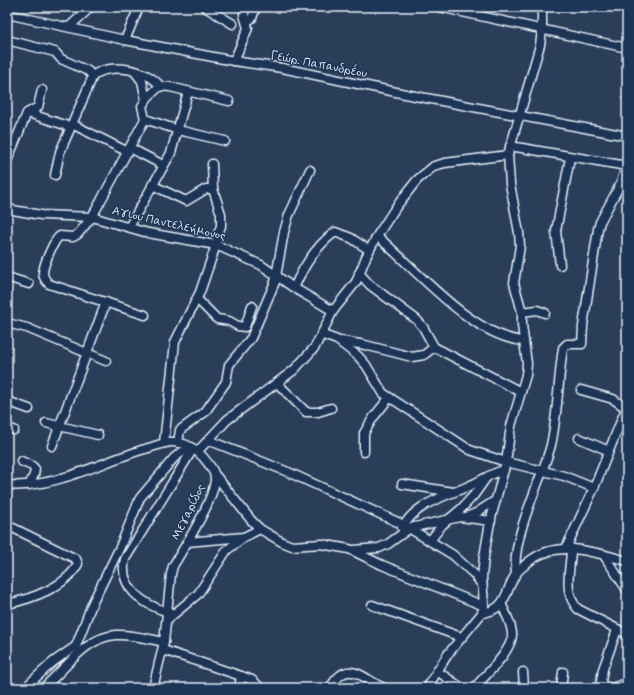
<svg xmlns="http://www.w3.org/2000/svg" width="634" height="695" font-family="Mynerve,sans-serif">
<rect width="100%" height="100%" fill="#2a3e5a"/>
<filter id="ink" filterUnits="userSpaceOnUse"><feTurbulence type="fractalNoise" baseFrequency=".025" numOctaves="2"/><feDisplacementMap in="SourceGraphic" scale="8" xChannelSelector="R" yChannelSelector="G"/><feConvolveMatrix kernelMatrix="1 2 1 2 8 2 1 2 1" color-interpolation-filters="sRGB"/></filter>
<g filter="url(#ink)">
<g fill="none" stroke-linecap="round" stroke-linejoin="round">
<defs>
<g id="minor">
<path d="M205,7L233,24"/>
<path d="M439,7L627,48"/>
<path d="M7,14L125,40L234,61L282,68L410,95L627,136"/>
<path d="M247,22L252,18L256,7"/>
<path d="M70,26L91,7"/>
<path d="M7,40L55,52L61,59L88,71L93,76"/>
<path d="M125,40L139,7"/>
<path d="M234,61L248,28L244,15L245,7"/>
<path d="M135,72L142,81L146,100"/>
<path d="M28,113L71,127"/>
<path d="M145,119L142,106L148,97L160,86L170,87L229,101"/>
<path d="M72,124L128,152"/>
<path d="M510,146L627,166"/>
<path d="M130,148L163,165"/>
<path d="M7,161L27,113L38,107L42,90"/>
<path d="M55,175L60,152L93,76C109,62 148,69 160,86"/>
<path d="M152,185L186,201L206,189H213"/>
<path d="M7,209L41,215L92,217L148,233L216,245L261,265L294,288L333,311"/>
<path d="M129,227L171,153L188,92"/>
<path d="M377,236C416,269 472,337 524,341"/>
<path d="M560,265L556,231L570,158"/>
<path d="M359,273L370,285L417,320L423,327L434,347L521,392"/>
<path d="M7,277L29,284"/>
<path d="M294,288C303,267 316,246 335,232L351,238L369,250"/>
<path d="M197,299L217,319L229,321L238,326L245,327L252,306"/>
<path d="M522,312L537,310L545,313"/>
<path d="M145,315L49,284C46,281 43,277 43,273C43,266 54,239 60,236L73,237L78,234L92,217L145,119L178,130L225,141"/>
<path d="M7,323L27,328L106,361"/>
<path d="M323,335L337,340L358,356L366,365L383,393L470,450L506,462L564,476L594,488"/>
<path d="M342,341L365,345L412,357L424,355L434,347"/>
<path d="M277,383L306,412H318L331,408"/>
<path d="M581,390L613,399L626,408"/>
<path d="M7,401L29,409"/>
<path d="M46,423L98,435"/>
<path d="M7,428L14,430"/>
<path d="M579,438L609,451"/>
<path d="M208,440L288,472L404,525L453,555L475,575L482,585"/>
<path d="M164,443L175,342L200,292L216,245L217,236L221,226V214L213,189L212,164"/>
<path d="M178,443L180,430L205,412L226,382L229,365L251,338L275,282L284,232L289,215L310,170"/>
<path d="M52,446L106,302"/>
<path d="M198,451L227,420L294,370L315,347L333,311L356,282L366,257L377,236L396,207L417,180L434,166L445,163L508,155"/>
<path d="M364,452V433L373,418L389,398"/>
<path d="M21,461L32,466L35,469L34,475L29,485"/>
<path d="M216,476L251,520L260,529L282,542L292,546L321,544L349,549L382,565L484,606"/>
<path d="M402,484L453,492"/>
<path d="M7,485C55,489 100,462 145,449C153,447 162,443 171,442C183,441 196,449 203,457C208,463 215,471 215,478C215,499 185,546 173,566L171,574L164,642L153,688"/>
<path d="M466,517L476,513L496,500"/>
<path d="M7,525L76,559L78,564C66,587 31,599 7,604"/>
<path d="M402,528C417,502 445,497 471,485C482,480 492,473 504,470"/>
<path d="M430,541L442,525L461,509L474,495L486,478"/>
<path d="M187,542L244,537L260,529"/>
<path d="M566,548L594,488L627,406"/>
<path d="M571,548C571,569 562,592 578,609L627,634"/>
<path d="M353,550L379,548L388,544L410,528L460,517L491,521"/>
<path d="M603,554L627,590"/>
<path d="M516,574C511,537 541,482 551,445C558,413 558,380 563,348L567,344H582L583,326L598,229L600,222L621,183L626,166"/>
<path d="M372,605L461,637"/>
<path d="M168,612C144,605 118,588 125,559L193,449"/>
<path d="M482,613C508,609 504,592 516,574C518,570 524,566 527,563C556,538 594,552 627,561"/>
<path d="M168,619L198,594L227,550L244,537"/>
<path d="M163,650L244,677L252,680L261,688"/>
<path d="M437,671L462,688"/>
<path d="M523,672L524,688"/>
<path d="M600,685L612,688L627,683"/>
<path d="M28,688L30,683L53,662L76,646L92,604L120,547L140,498L174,458L182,452L193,449"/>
<path d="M43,688C65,670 85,637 116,635C132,634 149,639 164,642"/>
<path d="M239,688L241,676"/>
<path d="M330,688C348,657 361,678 384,688"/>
<path d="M427,688L448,654L482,613L484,606L482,577L484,557L490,522L506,462L511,426L526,375L527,364L522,325V312L514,283L520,246L519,233L510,184L508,155L540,45L542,31V7"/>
<path d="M474,688C485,676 514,649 512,633C511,623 506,613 501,604"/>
<path d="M561,688L563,672"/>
<path d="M600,688L603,669L617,630"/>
</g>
</defs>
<use href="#minor" stroke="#e8f1f8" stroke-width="11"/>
<use href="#minor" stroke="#1d3557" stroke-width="8"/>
</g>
</g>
<g text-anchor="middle" stroke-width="3" stroke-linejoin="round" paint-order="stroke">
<g font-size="12" fill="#e8f1f8" stroke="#1d3557">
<text transform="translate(319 64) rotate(11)" y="4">Γεώρ. Παπανδρέου</text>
<text transform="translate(169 223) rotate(13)" y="4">Αγιου Παντελεήμονος</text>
<text transform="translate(188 512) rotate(-64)" y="4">Μεγαρίδος</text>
</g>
</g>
<rect width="634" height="695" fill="none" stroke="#1d3557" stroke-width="24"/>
<rect x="12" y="12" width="610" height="671" fill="none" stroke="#e8f1f8" stroke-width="1.5" filter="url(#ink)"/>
</svg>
